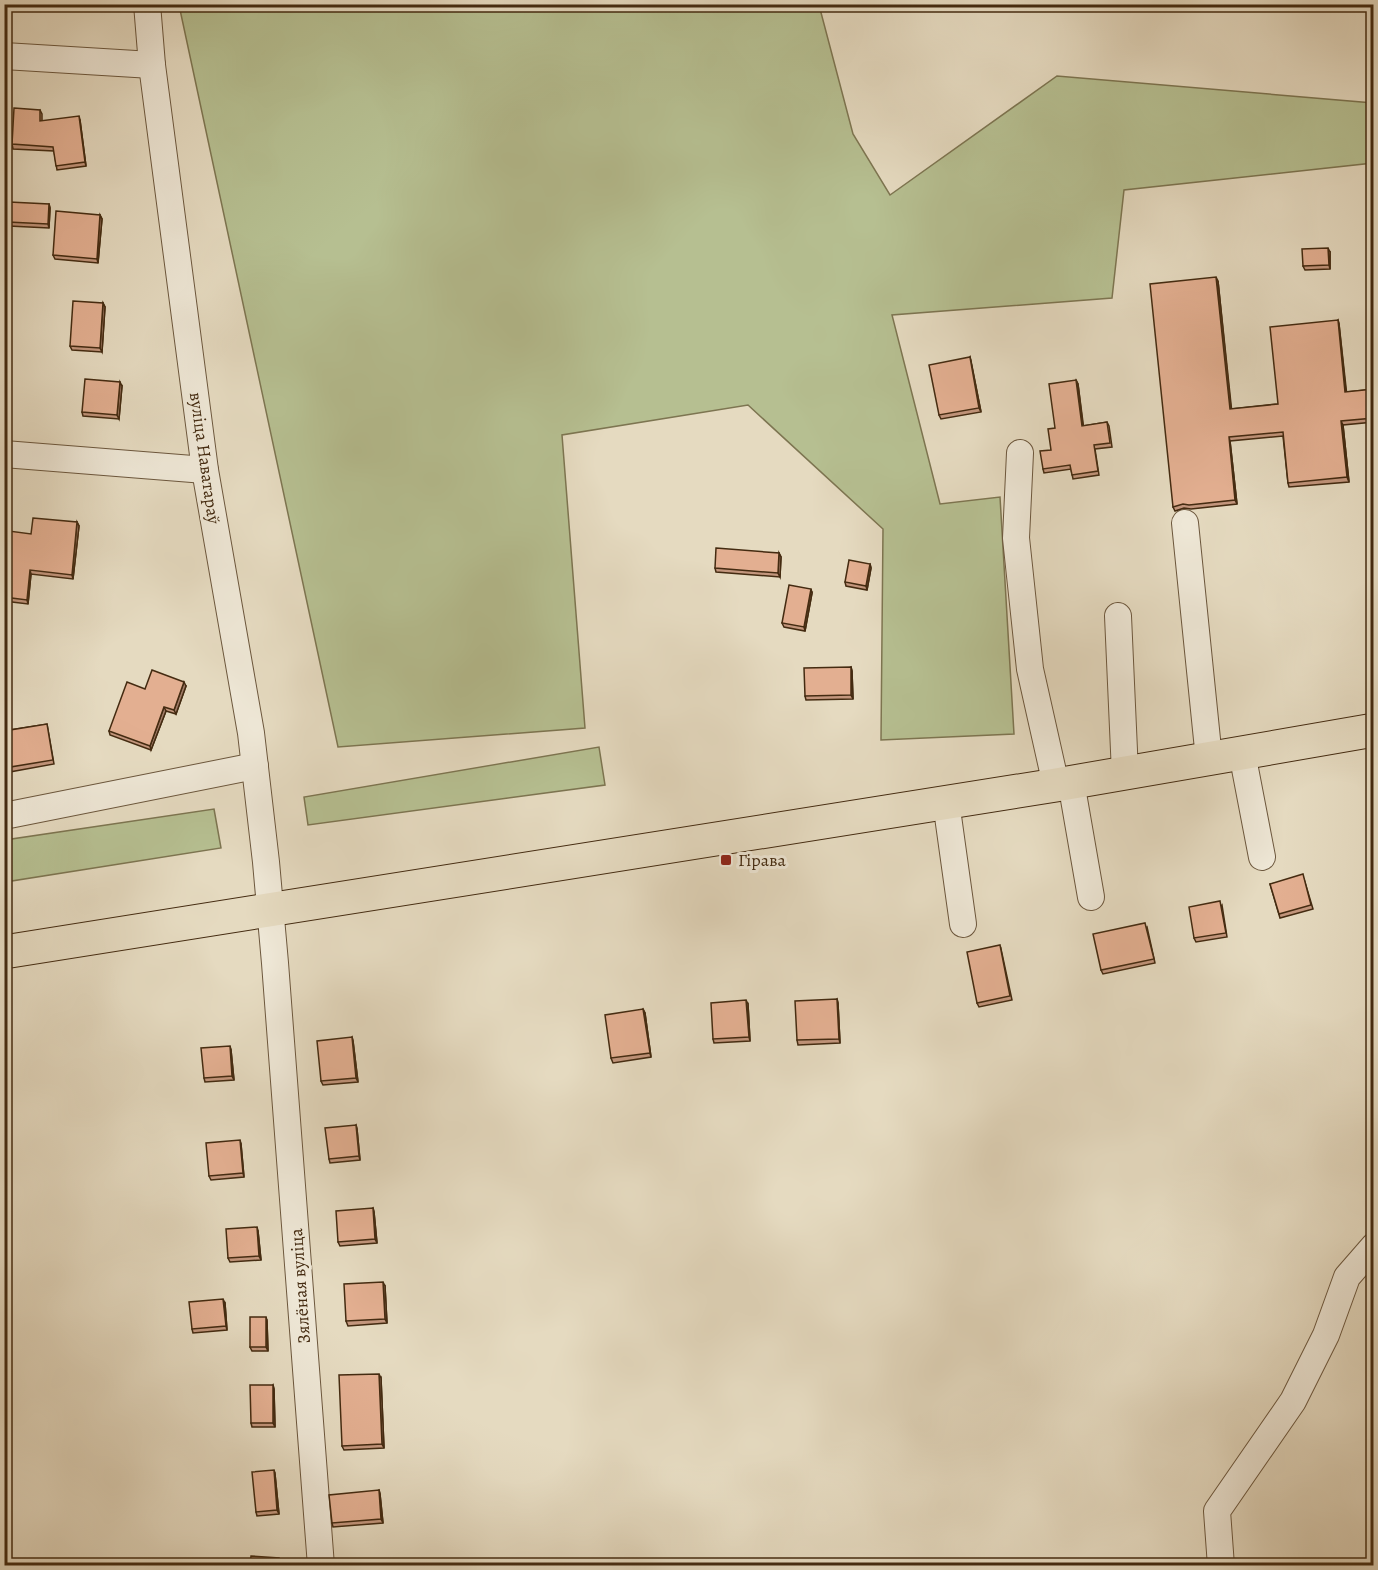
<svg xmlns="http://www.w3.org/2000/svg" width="1378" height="1570" font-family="Alegreya,serif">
<rect width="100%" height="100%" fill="#e5dac0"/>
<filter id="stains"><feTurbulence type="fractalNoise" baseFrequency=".00333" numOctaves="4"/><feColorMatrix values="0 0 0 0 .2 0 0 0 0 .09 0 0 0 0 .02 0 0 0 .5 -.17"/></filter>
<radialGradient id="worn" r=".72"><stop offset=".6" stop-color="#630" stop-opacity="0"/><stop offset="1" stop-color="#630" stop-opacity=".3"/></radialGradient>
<g fill="#b6bf91" stroke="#7d7551" stroke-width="1.5">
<path d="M179,5H819L853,134L890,195L1057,76L1373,103V163L1124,190L1112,298L892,315L940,504L1000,497L1014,734L881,740L883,529L748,405L562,435L585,728L338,747Z"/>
<path d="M599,747L605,785L308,825L304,797Z"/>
<path d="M214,809L221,848L5,882V840Z"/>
</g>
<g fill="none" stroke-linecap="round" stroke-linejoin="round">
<defs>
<g id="minor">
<path d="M147,4L152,65L205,470L251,733L266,862L275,963L321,1566"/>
<path d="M4,56L152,65"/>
<path d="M1020,453L1016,538L1030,669L1056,785"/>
<path d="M4,454L205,470"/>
<path d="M1185,523L1209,759"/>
<path d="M1118,616L1125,773"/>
<path d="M1242,753L1262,857"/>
<path d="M1071,782L1091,897"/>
<path d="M946,802L963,924"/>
<path d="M4,816L255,766"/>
<path d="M1221,1566L1217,1511L1293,1401L1326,1335L1347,1277L1374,1246"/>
</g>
<path id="major" d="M4,952L1056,785L1374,730"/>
</defs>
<use href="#minor" stroke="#6c573d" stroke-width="28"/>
<use href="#major" stroke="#442b11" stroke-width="35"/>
<use href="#minor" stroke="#eee7d6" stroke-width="26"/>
<use href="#major" stroke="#e5dac0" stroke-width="33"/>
</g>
<g fill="#c3967d" stroke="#442b11" stroke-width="1.5">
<path d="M40,110L42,114V121L80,120L86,166L57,170L54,151L13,149L12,144Z"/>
<path d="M49,204L50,208L49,228L9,226L8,222Z"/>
<path d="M100,215L102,219L98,263L55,259L53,255Z"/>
<path d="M1330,252V269L1305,270L1303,266Z"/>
<path d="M1218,281L1231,409L1278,404L1338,320L1339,324L1346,392L1374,389V422L1343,425L1349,482L1289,487L1288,483L1283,436L1230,441L1237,504L1191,509L1184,508L1175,511L1173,507Z"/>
<path d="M103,303L105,307L102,352L72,350L70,346Z"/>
<path d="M970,357L981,412L941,419L939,415Z"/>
<path d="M1076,380L1078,384L1083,426L1107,422L1109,426L1112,447L1095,449L1099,475L1073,479L1071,469L1044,473L1043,469L1051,450L1055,428Z"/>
<path d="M122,386L119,419L83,416L82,412Z"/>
<path d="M77,522L79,526L73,579L31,574L28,604L4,601V566L31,534Z"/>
<path d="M779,553L781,557L780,577L716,572L715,568Z"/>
<path d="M870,564L871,568L867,590L846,586L845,582Z"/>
<path d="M812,593L805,631L784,627L782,623Z"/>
<path d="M851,667L852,671L853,699L806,700L805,696Z"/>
<path d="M186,686L176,714L166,711L151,750L110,735L109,731L145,689Z"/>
<path d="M47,724L54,764L4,773V731Z"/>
<path d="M1304,879L1313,909L1280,918L1270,884Z"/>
<path d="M1222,905L1227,937L1196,942L1194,938Z"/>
<path d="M1147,927L1155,963L1103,974L1101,970Z"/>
<path d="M1001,949L1012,1000L979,1007L977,1003Z"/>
<path d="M837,999L838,1003L840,1043L798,1045L797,1040Z"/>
<path d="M748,1004L750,1041L714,1043L713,1039Z"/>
<path d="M643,1009L645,1013L651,1057L613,1063L611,1058Z"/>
<path d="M352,1037L353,1041L358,1082L323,1085L321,1081Z"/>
<path d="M231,1050L234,1080L205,1082L204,1078Z"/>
<path d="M356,1125L357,1129L360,1160L330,1163L329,1159Z"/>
<path d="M241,1144L244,1177L211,1180L209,1176Z"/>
<path d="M373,1208L374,1212L377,1243L340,1246L338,1242Z"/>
<path d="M258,1231L261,1260L230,1262L228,1258Z"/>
<path d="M385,1286L387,1323L348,1326L346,1321Z"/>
<path d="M225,1303L227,1330L193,1333L192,1329Z"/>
<path d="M267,1321L268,1351H252L250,1347Z"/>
<path d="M381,1378L384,1448L344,1450L342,1446Z"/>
<path d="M273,1385L274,1389L275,1427H252L251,1423Z"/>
<path d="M275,1474L279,1514L257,1516L256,1512Z"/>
<path d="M379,1490L380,1494L383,1523L333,1527L332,1523Z"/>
</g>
<g fill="#9f7a66" stroke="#442b11" stroke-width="1.5">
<path d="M79,116L80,120L86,166L85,162Z"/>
<path d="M49,204L50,208L49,228L48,224Z"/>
<path d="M100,215L102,219L98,263L97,259Z"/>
<path d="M1328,248L1330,252V269L1329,265Z"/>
<path d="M1216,277L1218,281L1232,413L1230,409Z"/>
<path d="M103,303L105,307L102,352L100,348Z"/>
<path d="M1338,320L1339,324L1347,396L1345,392Z"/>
<path d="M970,357L971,361L981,412L979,408Z"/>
<path d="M1076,380L1078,384L1084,430L1082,426Z"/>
<path d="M120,382L122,386L119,419L117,415Z"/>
<path d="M1341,421L1343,425L1349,482L1347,477Z"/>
<path d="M1229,437L1230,441L1237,504L1235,500Z"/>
<path d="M77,522L79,526L73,579L72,575Z"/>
<path d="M779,553L781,557L780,577L778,573Z"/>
<path d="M870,564L871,568L867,590L866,586Z"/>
<path d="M30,570L31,574L28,604L27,600Z"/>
<path d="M811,589L812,593L805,631L804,627Z"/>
<path d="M851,667L852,671L853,699L851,695Z"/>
<path d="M184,682L186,686L176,714L174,710Z"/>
<path d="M164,707L166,711L151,750L150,746Z"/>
<path d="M837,999L838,1003L840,1043L839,1039Z"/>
<path d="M746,1000L748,1004L750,1041L749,1037Z"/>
<path d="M643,1009L645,1013L651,1057L650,1053Z"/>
<path d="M352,1037L353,1041L358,1082L356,1078Z"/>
<path d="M230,1046L231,1050L234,1080L232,1076Z"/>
<path d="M356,1125L357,1129L360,1160L359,1156Z"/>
<path d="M240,1140L241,1144L244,1177L243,1173Z"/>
<path d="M373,1208L374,1212L377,1243L375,1239Z"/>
<path d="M257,1227L258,1231L261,1260L259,1256Z"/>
<path d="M383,1282L385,1286L387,1323L385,1319Z"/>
<path d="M223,1299L225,1303L227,1330L226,1326Z"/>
<path d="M266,1317L267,1321L268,1351L266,1347Z"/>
<path d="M379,1374L381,1378L384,1448L382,1444Z"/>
<path d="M273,1385L274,1389L275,1427L273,1423Z"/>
<path d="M274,1470L275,1474L279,1514L277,1510Z"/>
<path d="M379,1490L380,1494L383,1523L381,1519Z"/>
</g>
<g fill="#e3af91" stroke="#442b11" stroke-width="1.5">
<path d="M14,108L40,110V121L79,116L85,162L56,166L53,147L12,144Z"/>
<path d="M9,202L49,204L48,224L8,222Z"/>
<path d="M56,211L100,215L97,259L53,255Z"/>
<path d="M1328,248L1329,265L1303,266L1302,249Z"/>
<path d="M1216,277L1230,409L1278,404L1270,327L1338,320L1345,392L1374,389V418L1341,421L1347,477L1288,483L1283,432L1229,437L1235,500L1189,505L1183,504L1173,507L1150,284Z"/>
<path d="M73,301L103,303L100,348L70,346Z"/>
<path d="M970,357L979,408L939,415L929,365Z"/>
<path d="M85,379L120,382L117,415L82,412Z"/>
<path d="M1076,380L1082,426L1107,422L1110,443L1094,445L1098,471L1072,475L1070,465L1043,469L1040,451L1051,450L1048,429L1055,428L1049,384Z"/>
<path d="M33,518L77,522L72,575L30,570L27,600L4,597V566L9,531L31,534Z"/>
<path d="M716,548L779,553L778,573L715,568Z"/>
<path d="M849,560L870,564L866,586L845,582Z"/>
<path d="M789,585L811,589L804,627L782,623Z"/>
<path d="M851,667V695L805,696L804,668Z"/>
<path d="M152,670L184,682L174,710L164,707L150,746L109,731L127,682L145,689Z"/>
<path d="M47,724L53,760L4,768V731Z"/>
<path d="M1303,874L1311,905L1279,914L1270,884Z"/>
<path d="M1220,901L1226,933L1194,938L1189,907Z"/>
<path d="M1145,923L1154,959L1101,970L1093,934Z"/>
<path d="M1000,945L1010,996L977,1003L967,952Z"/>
<path d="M837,999L839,1039L797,1040L795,1001Z"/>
<path d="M746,1000L749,1037L713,1039L711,1003Z"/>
<path d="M643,1009L650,1053L611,1058L605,1015Z"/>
<path d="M352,1037L356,1078L321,1081L317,1041Z"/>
<path d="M230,1046L232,1076L204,1078L201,1048Z"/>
<path d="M356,1125L359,1156L329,1159L325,1128Z"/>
<path d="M240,1140L243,1173L209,1176L206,1143Z"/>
<path d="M373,1208L375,1239L338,1242L336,1211Z"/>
<path d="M257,1227L259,1256L228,1258L226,1229Z"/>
<path d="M383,1282L385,1319L346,1321L344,1284Z"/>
<path d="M223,1299L226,1326L192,1329L189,1302Z"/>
<rect x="250" y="1317" width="16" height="30"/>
<path d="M379,1374L382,1444L342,1446L339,1375Z"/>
<path d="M250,1385H273V1423H251Z"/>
<path d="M274,1470L277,1510L256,1512L252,1472Z"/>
<path d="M379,1490L381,1519L332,1523L329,1495Z"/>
<path d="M251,1556L279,1558L278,1566H250Z"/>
</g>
<rect fill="#8f2418" stroke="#eee7d6" stroke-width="2" x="720" y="854" width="12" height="12" rx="3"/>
<g text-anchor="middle" stroke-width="6" stroke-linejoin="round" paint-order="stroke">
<g font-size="18" fill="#442b11" stroke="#eee7d6">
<text transform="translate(205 458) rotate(82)" y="6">вуліца Наватараў</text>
<text transform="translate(300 1286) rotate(-94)" y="6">Зялёная вуліца</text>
</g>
<g font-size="18" fill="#442b11" stroke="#eee7d6" text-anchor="start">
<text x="738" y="866">Гірава</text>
</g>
</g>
<rect width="1378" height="1570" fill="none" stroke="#e5dac0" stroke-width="24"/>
<rect x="6" y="6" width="1366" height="1558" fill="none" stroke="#442b11" stroke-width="3"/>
<rect x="12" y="12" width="1354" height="1546" fill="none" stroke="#442b11" stroke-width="1.5"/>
<rect width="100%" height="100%" filter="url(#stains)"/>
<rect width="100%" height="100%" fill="url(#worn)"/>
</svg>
